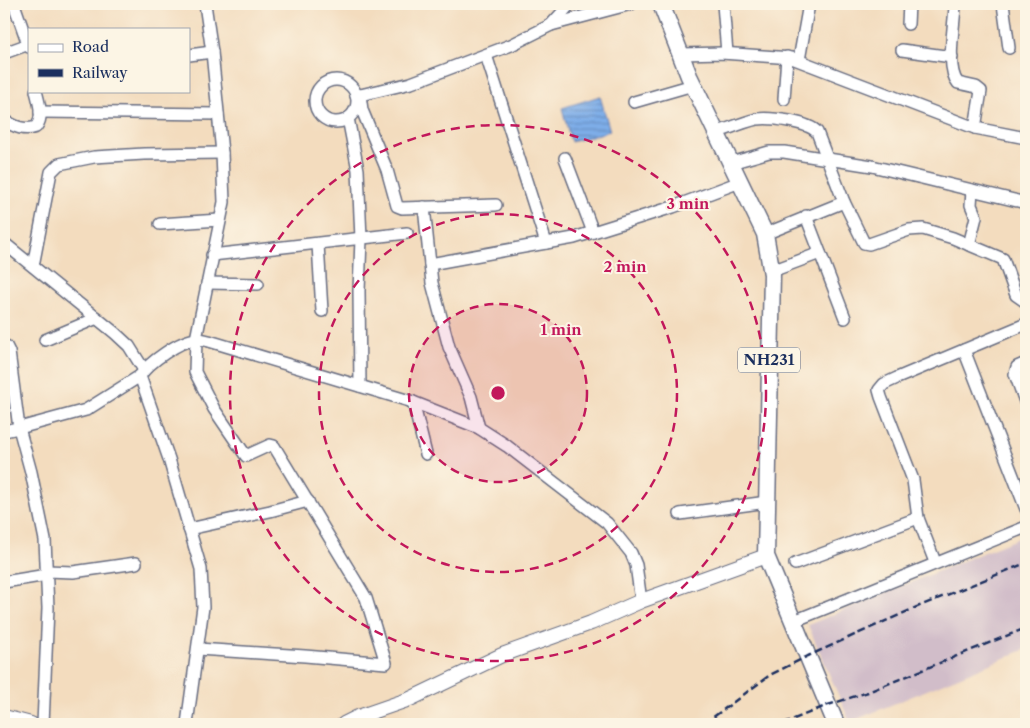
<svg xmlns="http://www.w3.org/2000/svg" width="1030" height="728" font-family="'Libre Caslon Text',serif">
<defs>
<pattern id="water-rules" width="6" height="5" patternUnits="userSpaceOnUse" patternTransform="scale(1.25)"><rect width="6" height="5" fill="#7eade8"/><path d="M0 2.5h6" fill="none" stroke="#668dbf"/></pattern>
</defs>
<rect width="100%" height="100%" fill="#fcf5e5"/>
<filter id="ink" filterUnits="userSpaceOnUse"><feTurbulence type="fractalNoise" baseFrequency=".02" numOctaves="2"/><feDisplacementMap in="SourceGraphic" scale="10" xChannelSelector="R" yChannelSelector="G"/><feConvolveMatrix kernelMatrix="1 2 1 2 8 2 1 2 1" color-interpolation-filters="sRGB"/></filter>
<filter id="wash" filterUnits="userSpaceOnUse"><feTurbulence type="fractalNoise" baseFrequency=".0096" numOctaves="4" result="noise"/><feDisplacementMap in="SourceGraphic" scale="20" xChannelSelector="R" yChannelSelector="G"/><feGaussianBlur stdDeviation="1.12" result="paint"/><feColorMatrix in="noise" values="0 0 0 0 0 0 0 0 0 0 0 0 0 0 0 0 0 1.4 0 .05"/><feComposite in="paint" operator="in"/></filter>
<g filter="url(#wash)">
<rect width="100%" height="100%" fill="#f3dcbe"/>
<path fill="#d1bdc9" d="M1026,535V649L850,722L808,625Z"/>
<path fill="url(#water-rules)" stroke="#4c6ea3" d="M600,96L610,131L571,142L562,108Z"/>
</g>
<g filter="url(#ink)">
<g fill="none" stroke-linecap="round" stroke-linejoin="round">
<defs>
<g id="minor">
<path d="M14,4L29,47"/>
<path d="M723,4L727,53"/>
<path d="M955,4C955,23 945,68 958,83L976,87L981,91L975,128"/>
<path d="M1003,4L1009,48"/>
<path d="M908,24L909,4"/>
<path d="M551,25L631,4"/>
<path d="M902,50L952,57"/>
<path d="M4,53L29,44"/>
<path d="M681,54L722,53L792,58L975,128L1026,138"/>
<path d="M189,55L212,52"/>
<path d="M486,55L546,243"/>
<path d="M799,60L809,4"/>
<circle cx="336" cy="101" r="21"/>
<path d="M360,95L362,110L387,170L397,206L402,208L496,205"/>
<path d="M356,96L411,83L511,45L551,25L570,4"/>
<path d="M784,99L787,57"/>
<path d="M634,102L693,85"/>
<path d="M40,112L218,114"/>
<path d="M348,118L358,170L361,239L359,291L360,386"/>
<path d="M4,120C15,127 24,131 36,127C44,117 39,103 36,91"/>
<path d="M716,133C730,128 744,122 757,119C771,117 808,122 817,132L844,202L864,243L869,244L909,230L923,229L953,238L1003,259L1016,295L1026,302"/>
<path d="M565,158L593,232"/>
<path d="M731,163L769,152H784L872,166L1026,203"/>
<path d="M424,207L432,283L449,347L471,397L479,428"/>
<path d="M806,216L845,318"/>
<path d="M160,224L219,220"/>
<path d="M765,234L844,202"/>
<path d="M4,243L115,333L129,346L144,370"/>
<path d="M318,244L322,311"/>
<path d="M969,245L976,217L971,205L972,190"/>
<path d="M212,255L407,233"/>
<path d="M430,264L574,238L673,207L740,182"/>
<path d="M33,266L51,172L59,164L94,157L144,154L222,153"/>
<path d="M772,271L820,253"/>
<path d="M207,283L258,284"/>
<path d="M45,340L97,318"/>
<path d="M4,346H6L9,352L19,428L31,472L45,540L48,608L43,724"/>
<path d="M964,350L1026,509"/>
<path d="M1026,363L1017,367L1015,374L1026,404"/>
<path d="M413,402L426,454"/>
<path d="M4,431L23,427L86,410L140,376"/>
<path d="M680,514L767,502"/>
<path d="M189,529L270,511L308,501"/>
<path d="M935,562L918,518L913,480L881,397L879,390L884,384L897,378L1026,324"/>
<path d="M795,564L918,518"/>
<path d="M47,571L73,572L136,563"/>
<path d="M4,582L47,575"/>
<path d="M794,621L1026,527"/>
<path d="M198,649L305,656L386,663L366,598L274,446L270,445L246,456L214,409L195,372L196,339L224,202L222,153L212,52L205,4"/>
<path d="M187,724L203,607L201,569L169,459L140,376C148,363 180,340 197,339C200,339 205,340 209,341L413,402L479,428L507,446L607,523L631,553L636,565L641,601"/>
</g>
<g id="major">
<path d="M4,717L31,724"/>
<path d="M344,724L358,717L410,699L502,655L591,623L641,601L766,556"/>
</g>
<path id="highway" d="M661,4L689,76L765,234L772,274L766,556L836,724"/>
</defs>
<use href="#minor" stroke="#676c80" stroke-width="14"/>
<use href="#major" stroke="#676c80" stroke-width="16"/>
<use href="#highway" stroke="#676c80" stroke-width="19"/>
<use href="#minor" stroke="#fff" stroke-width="11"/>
<use href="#major" stroke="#fff" stroke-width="14"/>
<use href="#highway" stroke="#fff" stroke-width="16"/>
<g stroke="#1b2f5e" stroke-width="2.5" stroke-dasharray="8 4" stroke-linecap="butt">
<path d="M704,724L770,675L808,656L917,607L1026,563"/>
<path d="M782,724L828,705L868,692L1026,628"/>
</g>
</g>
</g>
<circle cx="498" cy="393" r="89" fill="#c2185b" fill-opacity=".12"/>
<g fill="none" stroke="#c2185b" stroke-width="2.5" stroke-dasharray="9 6">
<circle cx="498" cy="393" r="89"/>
<circle cx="498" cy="393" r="179"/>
<circle cx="498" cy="393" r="268"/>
</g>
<g text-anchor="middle" stroke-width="4" stroke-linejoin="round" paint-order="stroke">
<rect fill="#fcf5e5" stroke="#5e6a86" stroke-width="1" x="738" y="347.5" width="62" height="25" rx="4"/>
<g font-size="15" font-weight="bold" fill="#1b2f5e">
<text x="769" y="365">NH231</text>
</g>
</g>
<circle cx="498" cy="393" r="8" fill="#c2185b" stroke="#fcf5e5" stroke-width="2.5"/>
<g font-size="15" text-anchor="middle" font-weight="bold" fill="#c2185b" stroke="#fcf5e5" stroke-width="4" stroke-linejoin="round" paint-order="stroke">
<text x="688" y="209">3 min</text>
<text x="625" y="272">2 min</text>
<text x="561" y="335">1 min</text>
</g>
<rect width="1030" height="728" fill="none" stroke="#fcf5e5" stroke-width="20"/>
<rect x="28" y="28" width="162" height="65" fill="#fcf5e5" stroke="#a2a6af"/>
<rect x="38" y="44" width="25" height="8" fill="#ffffff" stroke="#a2a6af"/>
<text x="72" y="52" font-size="15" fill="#1b2f5e">Road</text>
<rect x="38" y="69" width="25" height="8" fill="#1b2f5e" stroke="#a2a6af"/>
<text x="72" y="78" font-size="15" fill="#1b2f5e">Railway</text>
</svg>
